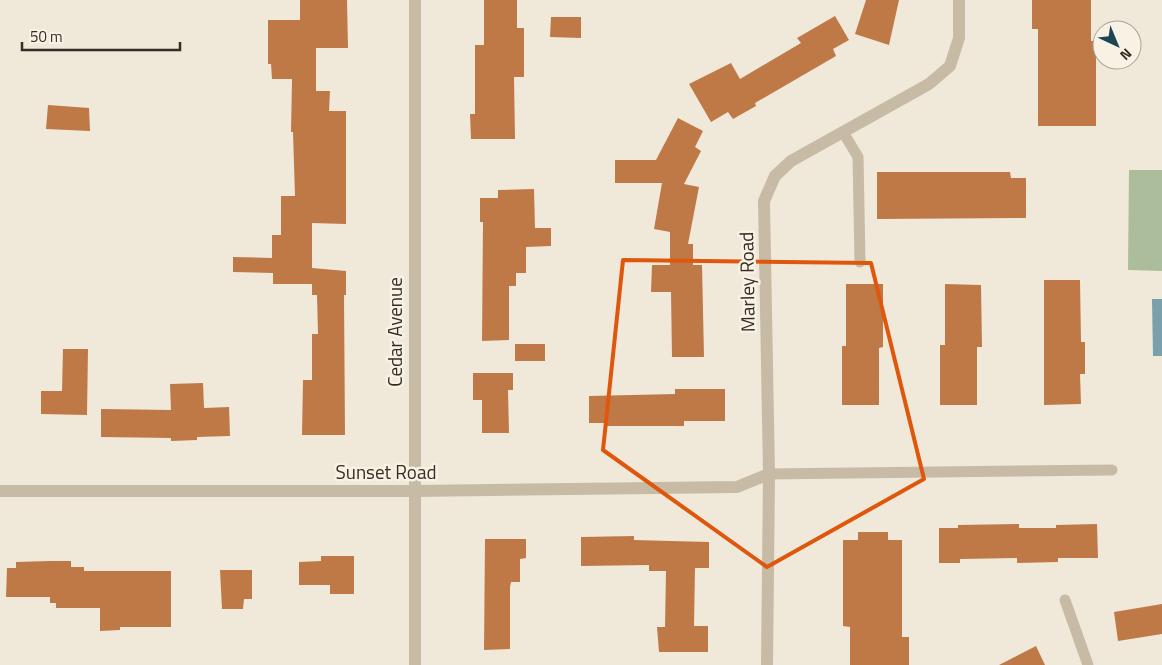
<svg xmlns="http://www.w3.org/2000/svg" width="1162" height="665" font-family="'Titillium Web',sans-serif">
<rect width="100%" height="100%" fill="#f0e9d9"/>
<path fill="#abbd9a" d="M1129,170H1162V271L1128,270Z"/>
<path fill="#79a0ab" d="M1152,299H1162V356H1153Z"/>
<g fill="#bf7947">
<path d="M300,0H347L348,48H316V91H330L329,111H346V224L312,223V268L346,271V295H344L345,435H302L303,380H312V334H318L317,295H312V284H273V273L233,272V257L272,258V235H281V196H295L293,132H291L292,79H272L271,64H268V20H300Z"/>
<path d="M484,0H517V28H524V77H514L515,139H471L470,114H475V45H484Z"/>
<path d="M866,0H899L889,45L855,34Z"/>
<path d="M1032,0H1091V41H1096V126H1038V29H1032Z"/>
<path d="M835,16L849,40L833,49L836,56L755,103L756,106L733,119L728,112L711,122L689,84L731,63L740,79L801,43L797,38Z"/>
<path d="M551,17H581V38L550,37Z"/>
<path d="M48,105L89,108L90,131L46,129Z"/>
<path d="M678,118L703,131L695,147L701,151L684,184L699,187L688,244H693V265H702L704,357H672L671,292H651L652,265H670V232L654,229L662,183H615V160H656Z"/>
<path d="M877,172H1010L1011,178H1026V218L877,219Z"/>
<path d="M534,189L535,228H551V246L526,247V273H516V286H509V340L482,341L483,222H480V198H498V190Z"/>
<path d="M1044,280H1080L1081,342H1085V374H1080L1081,404L1044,405Z"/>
<path d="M846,284H883V347L879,348V405H842V346H846Z"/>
<path d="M945,284L981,285L982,347H977V405H940V345H945Z"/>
<rect x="515" y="344" width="30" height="17"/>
<path d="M63,349H88L87,415L41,414V391H62Z"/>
<path d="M473,373H513V390H508L509,433H482V400H473Z"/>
<path d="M203,383L204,408L229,407L230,436L197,437V440L171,441V438L101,437V409L171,410L170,384Z"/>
<path d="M675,389H725V421H684V426H606V423H589V396L675,394Z"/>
<path d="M1019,524V528H1056V525L1097,524L1098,558H1058V562L1017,563V558L960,559V563H939V528H958V525Z"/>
<path d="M858,532H888V540H902V637H909V665H850V627L843,626V540H858Z"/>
<path d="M634,536V540L709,542V568H695L694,626H708V652H659L657,627H665L666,571H649V565L581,566V537Z"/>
<path d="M485,539H526V558L520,559V582H511L510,587V649L484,650Z"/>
<path d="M321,556H354V594H330V585H299V562L321,561Z"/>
<path d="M50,561H71V567H84V571H171V627H120V630L100,631V608H56V603H50V597H6L7,568H16V562Z"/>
<path d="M220,570H252V599H244L243,609H222Z"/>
<path d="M1162,604V634L1118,641L1114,612Z"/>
<path d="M1036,646L1045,665H999Z"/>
</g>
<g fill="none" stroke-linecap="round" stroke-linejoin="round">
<g stroke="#c7bba6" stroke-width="11">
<path d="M843,132L858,157L860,262"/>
<path d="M769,474L1112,470"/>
<path d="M1065,600L1088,665"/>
</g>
<g stroke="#c7bba6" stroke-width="12">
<path d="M415,0V665"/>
<path d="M0,491H414L737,487L769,474"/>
<path d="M767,665L769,474L764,201L775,176L791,161L929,84L950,66L959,38V0"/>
</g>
</g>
<path fill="none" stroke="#df570d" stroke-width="4" stroke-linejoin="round" d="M623,260L871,263L924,479L767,567L603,450Z"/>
<g text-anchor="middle" stroke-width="5" stroke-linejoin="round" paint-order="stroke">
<g font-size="19" fill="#332d26" stroke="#f8f2e5">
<text transform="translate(747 282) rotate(-91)" y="7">Marley Road</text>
<text transform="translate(395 332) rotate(-90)" y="7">Cedar Avenue</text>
<text x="386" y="479">Sunset Road</text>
</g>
</g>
<g transform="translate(1117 45) rotate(136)"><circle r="24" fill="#f8f2e5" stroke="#a9a399"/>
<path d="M0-4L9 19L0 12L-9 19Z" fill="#1e4552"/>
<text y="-8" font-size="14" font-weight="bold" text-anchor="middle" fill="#332d26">N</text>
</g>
<path d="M22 42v8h158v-8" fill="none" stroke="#332d26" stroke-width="2.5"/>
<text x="30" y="42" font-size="15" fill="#332d26" stroke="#f8f2e5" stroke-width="4" paint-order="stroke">50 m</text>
</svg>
